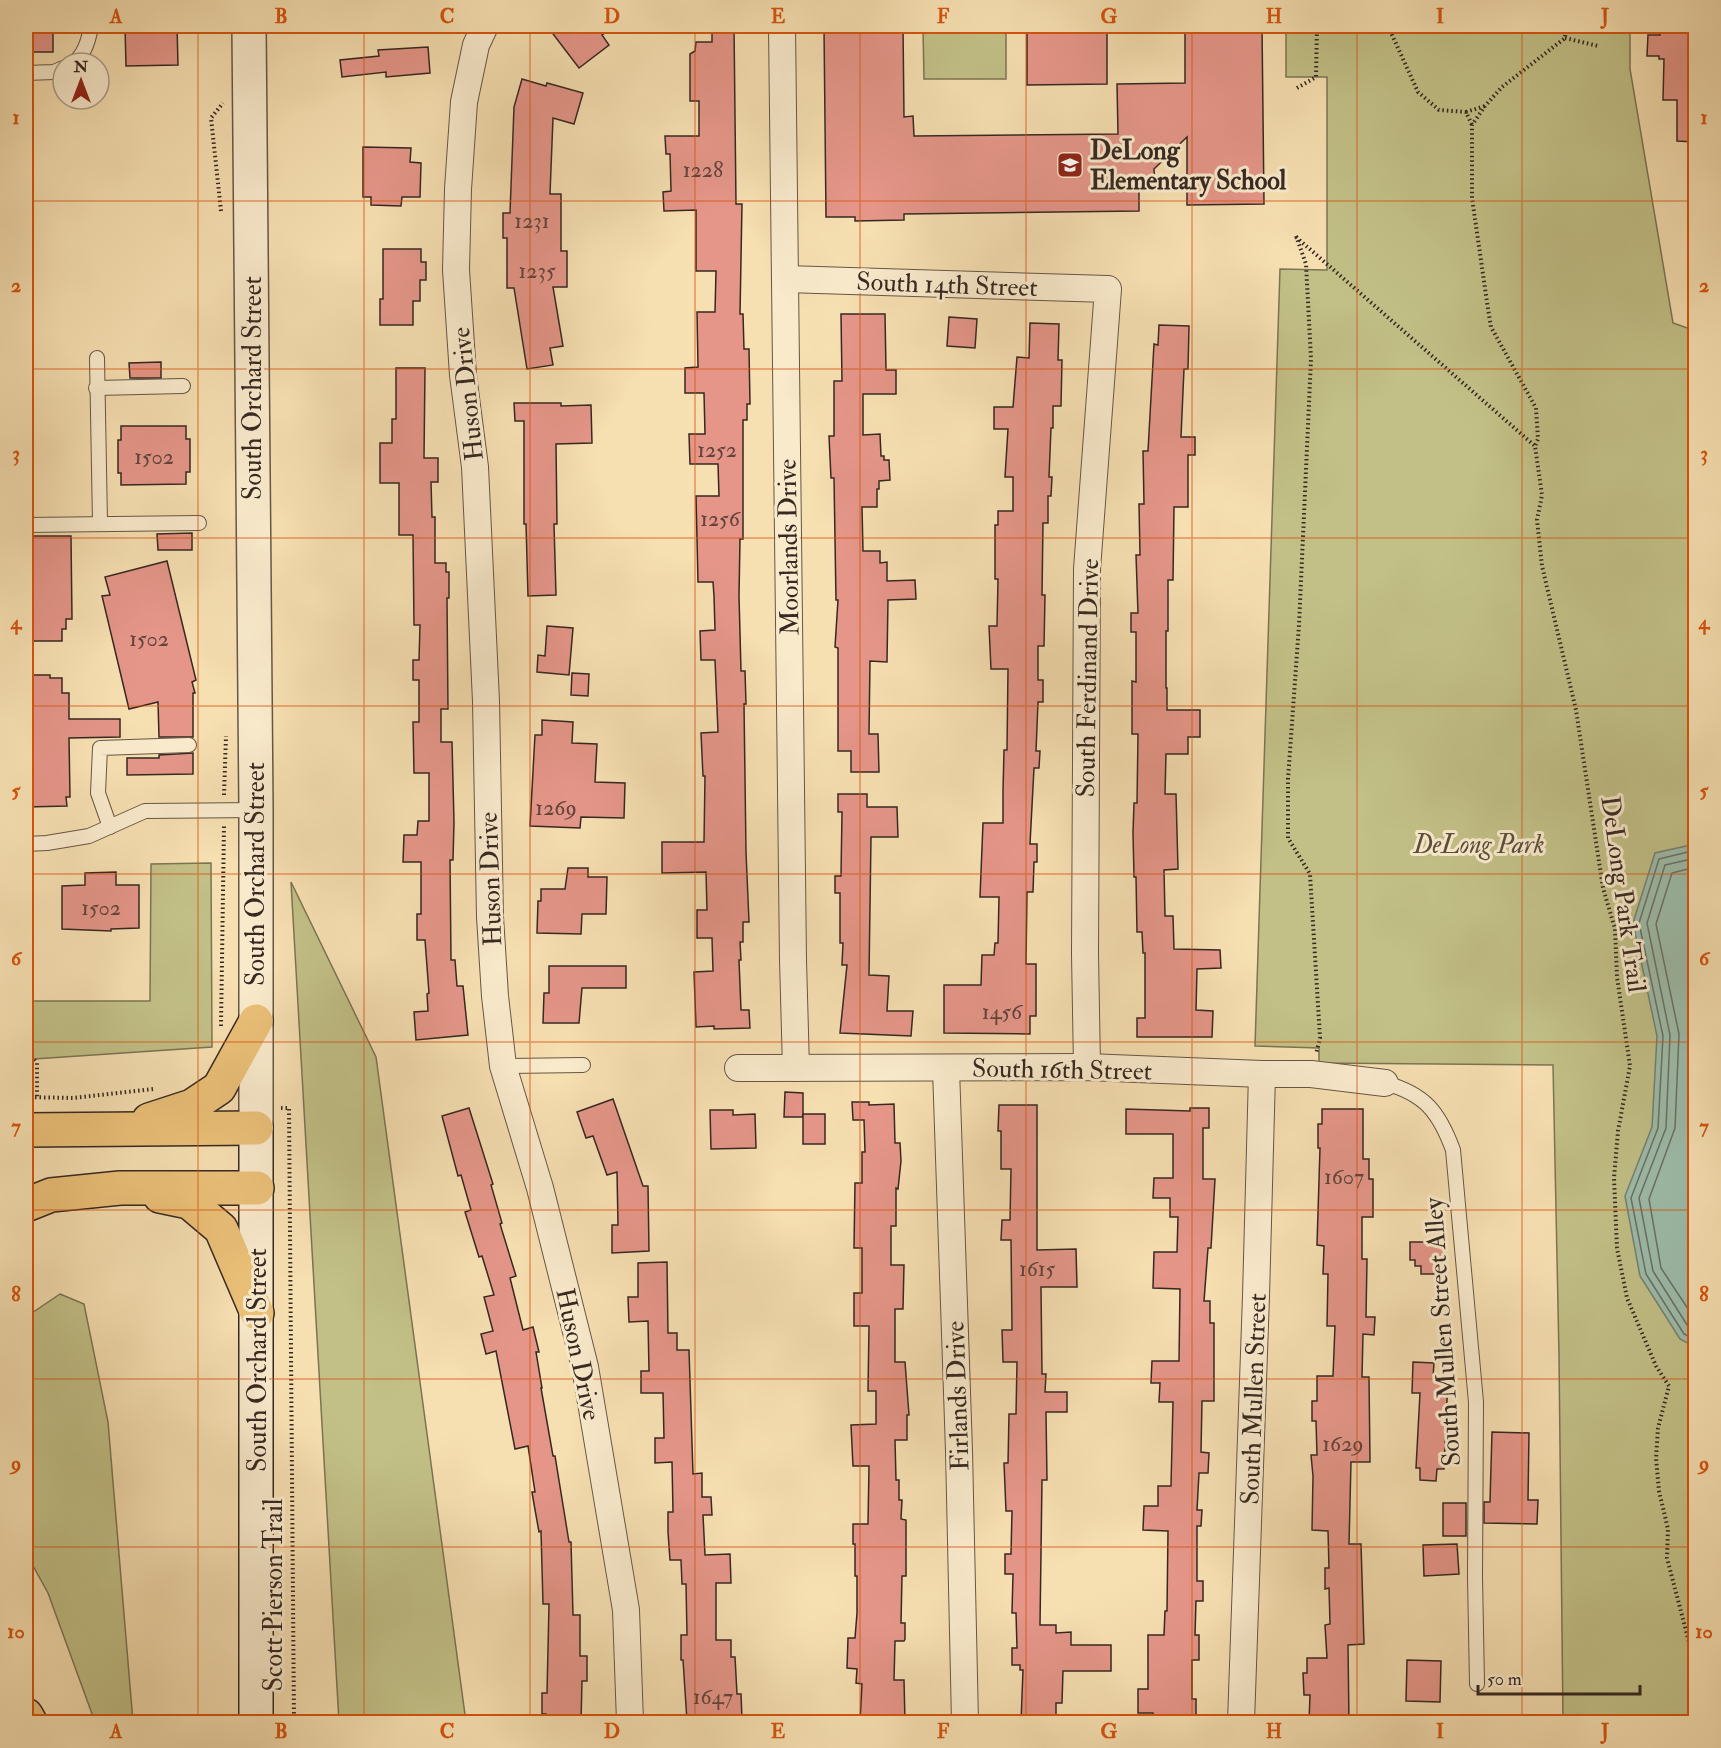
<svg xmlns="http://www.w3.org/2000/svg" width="1721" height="1748" font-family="'IM FELL Double Pica',serif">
<rect width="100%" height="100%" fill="#f6dfb1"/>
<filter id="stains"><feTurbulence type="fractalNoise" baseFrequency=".00333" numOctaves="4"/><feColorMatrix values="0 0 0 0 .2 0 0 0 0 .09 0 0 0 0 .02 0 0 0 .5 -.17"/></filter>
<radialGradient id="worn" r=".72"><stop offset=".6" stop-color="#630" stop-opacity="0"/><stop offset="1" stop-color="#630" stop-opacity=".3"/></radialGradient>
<g fill="#c2c087" stroke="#7c7454" stroke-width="1.5">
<path d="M1286,26H1630V69L1673,323L1696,331L1695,1722H1563L1559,1355L1553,1065L1319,1063V1048L1255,1046L1280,269L1327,270V77H1286Z"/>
<path d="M923,30L1006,31V79H924Z"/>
<path d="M211,863L212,1047L34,1059L26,1057V1001H150L151,864Z"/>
<path d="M291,882L376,1057L466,1722H339Z"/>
<path d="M60,1294L84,1304L108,1422L133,1722H95L48,1593L26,1553V1326L32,1313Z"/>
</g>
<path fill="#9dbdab" stroke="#748174" stroke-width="1.5" d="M1695,844H1696L1695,1347L1680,1339L1640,1276L1625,1196L1652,1127L1657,1036L1633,923L1655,853Z"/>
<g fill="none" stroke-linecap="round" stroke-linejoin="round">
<g stroke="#6a7266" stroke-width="1.5">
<path d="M1696,850L1659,859L1639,923L1663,1036L1658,1128L1631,1198L1646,1274L1684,1334L1696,1340"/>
<path d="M1696,858L1665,865L1647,923L1670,1035L1666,1128L1639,1198L1653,1271L1689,1328L1696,1332"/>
<path d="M1696,867L1672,873L1656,924L1679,1034L1675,1128L1649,1199L1661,1268L1696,1321"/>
</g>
</g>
<g fill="#e59689" stroke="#362822" stroke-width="1.5">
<rect x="26" y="26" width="27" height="26"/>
<path d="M125,26H177L178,65L126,66Z"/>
<path d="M547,26H615L602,35L609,45L579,68Z"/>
<path d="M712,26H734L736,204H742L740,314H743L744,349H749L750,404H747V420H743V539H740L739,596L741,671H745L746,704H744L746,852L749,922H743V942H740L741,960H739L741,1010H749L750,1028L714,1029V1026L696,1027L694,972L713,971L712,938H697V910H707L706,872L662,873V842H704L705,776H703L701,733L718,732L715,660H701L700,631L715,630L714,596L713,582H698L696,496H719L718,464H690L689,434H705L704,393H685V368L698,367L697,312H715L716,271H696V210L664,211L663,192L671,191L670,154H666L665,136H699V101H690V54L695,51L696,42H712Z"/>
<path d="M1185,26H1262L1264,204L1187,205V137L1154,169L1155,189H1139V211L904,214V220L855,221V217H826L824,28L903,27L904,117L913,116L914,136L1118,134L1117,84L1185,83Z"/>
<path d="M1660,26H1695V142L1677,141V100H1663L1664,59H1659V56H1647L1648,35H1660Z"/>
<path d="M1107,28V84L1027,85V29Z"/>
<path d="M428,47L430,73L386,77V72L342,77L340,60L379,56L378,50Z"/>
<path d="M522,79L546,86L547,83L583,93L574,124L553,118L550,194H561V251H567V287H553L563,346L550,348L553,365L527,369L514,288H507V238H503V213H510L514,107Z"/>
<path d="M363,147L411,148L410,162L421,163L420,197H402L401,206L371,205V197H363Z"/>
<path d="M383,249H421V262H426V280H420V301H413V325H380V299H383Z"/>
<path d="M841,314H885L886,370H896V394H863V435L880,434L881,456H884V460H889L890,480L879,481V489H877V507H862L863,551H880V563L887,562V581L915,580L916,599L888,600L887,662L870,661L869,734H878L879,772H851V751H838V648L835,647L838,600H836L834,478H831L829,436H834V381H842Z"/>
<path d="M949,317L977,319L975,348L947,346Z"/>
<path d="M1030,323L1059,324L1058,360H1062L1061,406H1053V428H1051L1049,477H1052L1051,496H1048V523H1043L1042,595H1045L1044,646H1038V680H1043V702H1038L1036,751H1040L1039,768H1034L1030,844H1037V862H1034L1033,892H1027L1026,964H1036V1016H1030V1034L944,1033V985H981L982,955H994L995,943H998L999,897H980L983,823H1003V791L1004,750H1007L1008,669H991L989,626H997L998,579H995V525H998V511H1013V477H1005L1008,429H994V407H1013L1017,357L1029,358Z"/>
<path d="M1159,325L1189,326L1188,369H1184L1181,437H1195V455H1188V507H1174L1173,580H1168V631H1166V688H1167V710H1200V737H1188V754H1166L1165,794H1176L1178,869L1164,870L1165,916H1173L1174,949L1220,950L1221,968L1197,969L1196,1010L1213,1011L1212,1037H1137V1018H1145V953H1143L1142,932H1137L1136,877H1134L1133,833L1134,803H1137L1138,734H1132V681L1136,682V632H1131V613H1138L1136,555H1140L1139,504H1144L1143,451H1148L1154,344L1158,345Z"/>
<path d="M161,362V378H130L129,363Z"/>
<path d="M396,368H425L424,458H438V482H431L432,517H435V563H446V572H449V598H447L448,709H441V742H452L454,822L453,860H450L451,960H455L457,986H463L468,1035L416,1040L414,1012L428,1011L427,994L429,993L425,940H417V914H421V862H403L404,835H417L418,821H429V773H414L413,722H419V680H413V660H419L420,625H414L413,535H399V483H380V443H392V419H396Z"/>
<path d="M514,403H561V406L591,405L592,443L556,444L557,524H554L556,595L528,596L526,524H524V421H515Z"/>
<path d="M121,426H186V439H190V472H186V484L121,485V473H118V440H121Z"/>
<path d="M192,533V550H158L157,534Z"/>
<path d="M26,536H71L72,619H66V629H62V641H26Z"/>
<path d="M167,561L196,680L192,682L195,693H193V737H159L158,702L129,709L102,596L110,595L105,577Z"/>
<path d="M547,626L573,628L569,675L537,672L538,655L545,656Z"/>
<path d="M572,673L589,674L588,696L571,695Z"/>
<path d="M26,675H50V678H62V693H69V719H120V737L69,738L70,797H66L67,806L26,807Z"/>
<path d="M542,720L573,722L572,743L597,744L595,782L625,783L624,818L581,817L580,828L530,826L535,735H542Z"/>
<path d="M193,753V774L127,775V758H159V755Z"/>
<path d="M838,794H867V807H897L898,837H871L869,975L889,976L887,1011H913L911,1036L840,1033L847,965H842L843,943H840V893H835V876H841L842,812H838Z"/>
<path d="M568,868H588V877H607L606,914H582L581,934L537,933L538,901H541V889H565Z"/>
<path d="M116,872V885H139V928L111,929V931L62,929V886L85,885V873Z"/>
<path d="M549,966H626V988H582L579,1023H543L544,993H549Z"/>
<path d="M785,1092L803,1093V1117H784Z"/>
<path d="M613,1099L643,1186H648L649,1251L612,1253V1225H618L617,1172L607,1175L593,1136L586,1138L577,1112Z"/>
<path d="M852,1102H869V1105L894,1104L895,1143H900L901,1161L898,1189L896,1188V1226H891V1265H904L903,1309H895V1362H905L909,1415H907V1440H895L896,1480H899V1500H902L901,1519L906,1520V1576H902L901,1623H905V1639L904,1641H895L894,1680H904L905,1722H860L862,1684L856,1683L857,1669L847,1668L848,1638H855L857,1613V1576H855V1544H853V1524H868L869,1466H853L851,1425L876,1424V1391H868L869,1326H854V1293H862V1248H854L855,1183H862V1152H865L864,1120H853Z"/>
<path d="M999,1105H1037V1250L1076,1249L1077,1287H1041L1042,1374H1046L1045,1392H1067V1412H1046L1047,1480H1042L1040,1625H1056V1633L1071,1632V1645H1111V1671H1063L1062,1703H1056V1722H1021L1023,1670H1020V1665H1012V1648H1017L1016,1613H1012L1013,1574H1005V1554H1011L1012,1511H1006L1004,1463H1008L1009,1414H1016L1017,1362H1003L1002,1330H1012L1011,1240H1001L1002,1220H1010L1011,1169H1001V1131H998Z"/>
<path d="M469,1108L493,1184L491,1185L502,1223L500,1224L516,1276L510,1278L523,1330L533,1327L539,1352H536L542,1388H541L553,1456H555L569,1542H571L573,1615H580V1656H587V1681H582L581,1722H545L546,1714H542V1693H547L549,1604H543L541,1531L539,1532L534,1504L532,1492H535L528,1446L515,1449L496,1351L486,1354L481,1334L493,1331L484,1297L494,1295L482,1256L479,1257L465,1212L471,1210L461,1175L458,1176L442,1116Z"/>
<path d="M1190,1108H1209V1128H1203V1179H1215L1211,1248H1208L1204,1301H1210V1323H1214V1401H1202L1201,1452L1209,1453L1208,1473H1199L1197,1510H1202L1201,1526H1197V1581H1203V1601H1196L1195,1635H1199V1660H1192V1699H1196V1717H1153V1713H1138V1689H1148V1635H1164L1165,1611H1167L1168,1531L1143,1530L1144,1506H1158V1486H1171L1173,1402H1159L1160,1383H1151L1152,1361H1179L1180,1289L1153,1288L1154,1252H1177L1178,1217H1170V1198H1153L1154,1178H1173V1134H1126V1109L1190,1111Z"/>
<path d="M1322,1109H1363V1159H1369V1179H1373V1217H1362V1259H1367L1366,1317H1375L1374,1335L1363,1334L1362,1377H1369L1370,1462H1351L1349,1544H1361L1364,1644L1348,1645L1349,1722H1309L1310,1695H1304L1303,1673H1307V1658H1327L1325,1625L1330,1624L1329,1588L1325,1589V1568H1329L1328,1531L1312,1530L1313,1476L1311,1455H1317L1316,1421H1312V1401H1317V1376H1333L1335,1326H1327L1328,1274H1323L1324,1246L1317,1245L1320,1148H1318V1124H1322Z"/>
<path d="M710,1110H733V1115L755,1114L756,1148L711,1149Z"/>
<rect x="803" y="1114" width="22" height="30"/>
<path d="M1410,1242H1445V1274H1421V1266H1415V1260H1410Z"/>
<path d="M667,1262L668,1333H677V1350H689L693,1474L702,1473V1497H711L712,1515H703L705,1555L730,1554L731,1583H716V1640H731V1657H735L737,1694H741L742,1719L687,1721L683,1660H681V1635H687L686,1584H682L681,1560H670L668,1532V1512H673L672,1462L655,1463V1438H664L663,1393H641V1371H649L648,1321L629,1322L628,1297H638V1263Z"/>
<path d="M1413,1362L1434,1363L1433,1378H1448L1444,1469H1437L1436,1481L1420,1480V1468H1416L1420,1393H1412Z"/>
<path d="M1492,1432L1529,1433L1528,1500H1538L1537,1524L1484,1523V1502H1490Z"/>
<rect x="1443" y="1503" width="23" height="33"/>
<path d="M1457,1544L1459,1574L1424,1576L1423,1545Z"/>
<path d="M1407,1660L1441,1661L1440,1702L1406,1701Z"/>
</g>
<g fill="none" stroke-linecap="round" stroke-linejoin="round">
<defs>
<g id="service">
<path d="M73,63C85,55 89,39 91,26"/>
<path d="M26,73L54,72L63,68"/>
<path d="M97,358L100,523"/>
<path d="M96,388L183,386"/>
<path d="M26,525L199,523"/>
<path d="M110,827L98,793L100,748L189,745"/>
<path d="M26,844L47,843L89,836L145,811L256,810"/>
<path d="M503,1066L583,1065"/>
<path d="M1385,1083C1425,1094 1439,1112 1453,1150L1476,1402L1475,1577L1477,1684"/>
</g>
<g id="minor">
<path d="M485,26L476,45L464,102L458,189L456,270L463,375L475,467L486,701L490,917L495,996L503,1066L540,1188L585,1367L626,1610L630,1722"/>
<path d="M782,26L793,960L796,1068"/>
<path d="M786,279L1108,289L1087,569L1085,954L1087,1067"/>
<path d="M738,1068L1087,1067L1262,1074H1311L1385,1083"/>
<path d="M946,1069L959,1451L965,1722"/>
<path d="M1241,1722L1256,1296L1262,1074"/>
</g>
<path id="tertiary" d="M249,26L256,810V1128"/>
<path id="secondary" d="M256,1722V1128"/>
<g id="motorway">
<path d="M149,1120L192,1106L219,1088L256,1021"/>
<path d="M26,1130L256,1128"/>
<path d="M160,1196L189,1202L221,1229L257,1313"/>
<path d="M26,1205L51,1195L120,1188H257"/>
<path d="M26,1715L30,1722"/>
</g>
</defs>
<use href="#service" stroke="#665646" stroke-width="16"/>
<use href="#minor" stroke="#665646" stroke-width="28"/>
<use href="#tertiary" stroke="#665646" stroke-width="36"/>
<use href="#secondary" stroke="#362822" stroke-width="36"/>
<use href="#motorway" stroke="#362822" stroke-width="36"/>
<g stroke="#362822" stroke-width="4" stroke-dasharray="1.5 3" stroke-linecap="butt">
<path d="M1388,26L1418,92L1439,110L1466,112L1472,125"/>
<path d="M1566,26L1565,38L1502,87L1485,106L1472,125V198L1488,309L1491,327L1536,408L1538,439L1535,446L1542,495L1537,520L1542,566L1576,710L1603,888L1615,929L1617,977L1630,1066L1618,1131L1614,1178L1617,1248L1627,1298L1656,1366L1669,1386L1658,1428L1656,1458L1659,1491L1668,1529L1667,1558L1696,1669"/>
<path d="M1565,38L1598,46"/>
<path d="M1297,88L1316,77L1317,26"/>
<path d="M1466,112L1485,106"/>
<path d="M221,211L211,118L223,103"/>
<path d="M1296,236L1306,264L1311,359L1299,625L1288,779V838L1310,874L1320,1038L1316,1054"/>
<path d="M1296,237L1535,446"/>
<path d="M224,795L226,736"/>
<path d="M221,1026L224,826"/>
<path d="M26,1049L37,1063V1097"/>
<path d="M26,1097L73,1098L153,1089"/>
<path d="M281,1108H289L294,1722"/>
</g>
<use href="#service" stroke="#f9eacc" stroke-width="14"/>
<use href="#minor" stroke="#f9eacc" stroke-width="26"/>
<use href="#tertiary" stroke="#f9eacc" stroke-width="33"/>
<use href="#secondary" stroke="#f9eacc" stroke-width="33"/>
<use href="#motorway" stroke="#ebc078" stroke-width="33"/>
</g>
<path fill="none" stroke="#d6540e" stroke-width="1.5" stroke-opacity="0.55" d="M198,26V1722M364,26V1722M530,26V1722M695,26V1722M860,26V1722M1026,26V1722M1192,26V1722M1357,26V1722M1522,26V1722M26,201H1696M26,369H1696M26,538H1696M26,706H1696M26,874H1696M26,1042H1696M26,1210H1696M26,1379H1696M26,1547H1696"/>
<defs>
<symbol id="school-square" viewBox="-11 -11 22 22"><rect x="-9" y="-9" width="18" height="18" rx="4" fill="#8f2418" stroke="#f9eacc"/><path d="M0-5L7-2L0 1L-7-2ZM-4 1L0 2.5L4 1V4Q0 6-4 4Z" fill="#fff"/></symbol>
</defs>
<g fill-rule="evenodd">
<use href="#school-square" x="1055" y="150" width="30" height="30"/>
</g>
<g text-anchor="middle" stroke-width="6" stroke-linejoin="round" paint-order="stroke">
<g font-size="22" fill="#62443c">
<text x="703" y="177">1228</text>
<text x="532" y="228">1231</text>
<text x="537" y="278">1235</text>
<text x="717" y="457">1252</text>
<text x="154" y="464">1502</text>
<text x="720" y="526">1256</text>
<text x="149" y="646">1502</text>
<text x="556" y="815">1269</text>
<text x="101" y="915">1502</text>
<text x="1002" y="1019">1456</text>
<text x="1344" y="1184">1607</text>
<text x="1037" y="1276">1615</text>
<text x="1343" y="1451">1629</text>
<text x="713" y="1704">1647</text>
</g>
<g font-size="26" font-weight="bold" fill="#362822" stroke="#f9eacc" text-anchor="start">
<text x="1090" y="159">DeLong<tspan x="1090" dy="30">Elementary School</tspan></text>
</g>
<g font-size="26" fill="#362822" stroke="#f9eacc">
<text transform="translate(947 284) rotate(2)" y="9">South 14th Street</text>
<text transform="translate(252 388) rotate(-90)" y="9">South Orchard Street</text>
<text transform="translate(467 394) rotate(-96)" y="9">Huson Drive</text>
<text transform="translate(788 547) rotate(-91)" y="9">Moorlands Drive</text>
<text transform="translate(1087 678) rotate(-89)" y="9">South Ferdinand Drive</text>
<text transform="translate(255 874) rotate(-90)" y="9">South Orchard Street</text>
<text transform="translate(490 879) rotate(-92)" y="9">Huson Drive</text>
<text transform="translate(1624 894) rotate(82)" y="9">DeLong Park Trail</text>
<text transform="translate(1062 1069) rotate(1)" y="9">South 16th Street</text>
<text transform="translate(1442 1332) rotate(-94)" y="9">South Mullen Street Alley</text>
<text transform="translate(579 1354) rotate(78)" y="9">Huson Drive</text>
<text transform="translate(257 1360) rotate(-90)" y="9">South Orchard Street</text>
<text transform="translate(957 1396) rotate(-92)" y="9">Firlands Drive</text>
<text transform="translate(1253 1399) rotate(-88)" y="9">South Mullen Street</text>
<text transform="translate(273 1595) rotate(-90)" y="9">Scott Pierson Trail</text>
</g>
<g font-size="26" font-style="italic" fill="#594e3b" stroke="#f9eacc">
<text x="1479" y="853">DeLong Park</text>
</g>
</g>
<rect width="1721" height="1748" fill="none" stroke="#f6dfb1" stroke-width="66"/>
<g transform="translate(81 81)"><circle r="28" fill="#f9eacc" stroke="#ab9c88" stroke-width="1.5"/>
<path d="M0-4.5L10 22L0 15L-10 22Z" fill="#8f2418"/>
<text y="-9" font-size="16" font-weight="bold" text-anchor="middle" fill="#362822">N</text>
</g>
<path d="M1478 1685v9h162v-9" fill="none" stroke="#362822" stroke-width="3"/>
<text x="1487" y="1685" font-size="18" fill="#362822" stroke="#f9eacc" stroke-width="4.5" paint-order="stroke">50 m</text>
<rect x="33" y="33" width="1655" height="1682" fill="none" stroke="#d6540e" stroke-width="2"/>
<g font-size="20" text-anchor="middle" font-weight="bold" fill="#d6540e">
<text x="116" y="23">A</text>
<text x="281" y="23">B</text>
<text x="447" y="23">C</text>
<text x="612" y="23">D</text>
<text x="778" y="23">E</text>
<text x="943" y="23">F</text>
<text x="1109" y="23">G</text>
<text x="1274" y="23">H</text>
<text x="1440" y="23">I</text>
<text x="1605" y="23">J</text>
<text x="16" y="124">1</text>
<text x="1704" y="124">1</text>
<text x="16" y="292">2</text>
<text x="1704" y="292">2</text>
<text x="16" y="460">3</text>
<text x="1704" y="460">3</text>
<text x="16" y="629">4</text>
<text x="1704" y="629">4</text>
<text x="16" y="797">5</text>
<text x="1704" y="797">5</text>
<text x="16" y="965">6</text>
<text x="1704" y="965">6</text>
<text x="16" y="1133">7</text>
<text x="1704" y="1133">7</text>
<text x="16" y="1301">8</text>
<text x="1704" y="1301">8</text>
<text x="16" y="1470">9</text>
<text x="1704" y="1470">9</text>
<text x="16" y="1638">10</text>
<text x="1704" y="1638">10</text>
<text x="116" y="1738">A</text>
<text x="281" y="1738">B</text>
<text x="447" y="1738">C</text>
<text x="612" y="1738">D</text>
<text x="778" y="1738">E</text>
<text x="943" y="1738">F</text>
<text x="1109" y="1738">G</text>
<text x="1274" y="1738">H</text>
<text x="1440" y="1738">I</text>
<text x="1605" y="1738">J</text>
</g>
<rect width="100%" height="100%" filter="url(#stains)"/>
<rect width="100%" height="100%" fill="url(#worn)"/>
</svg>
